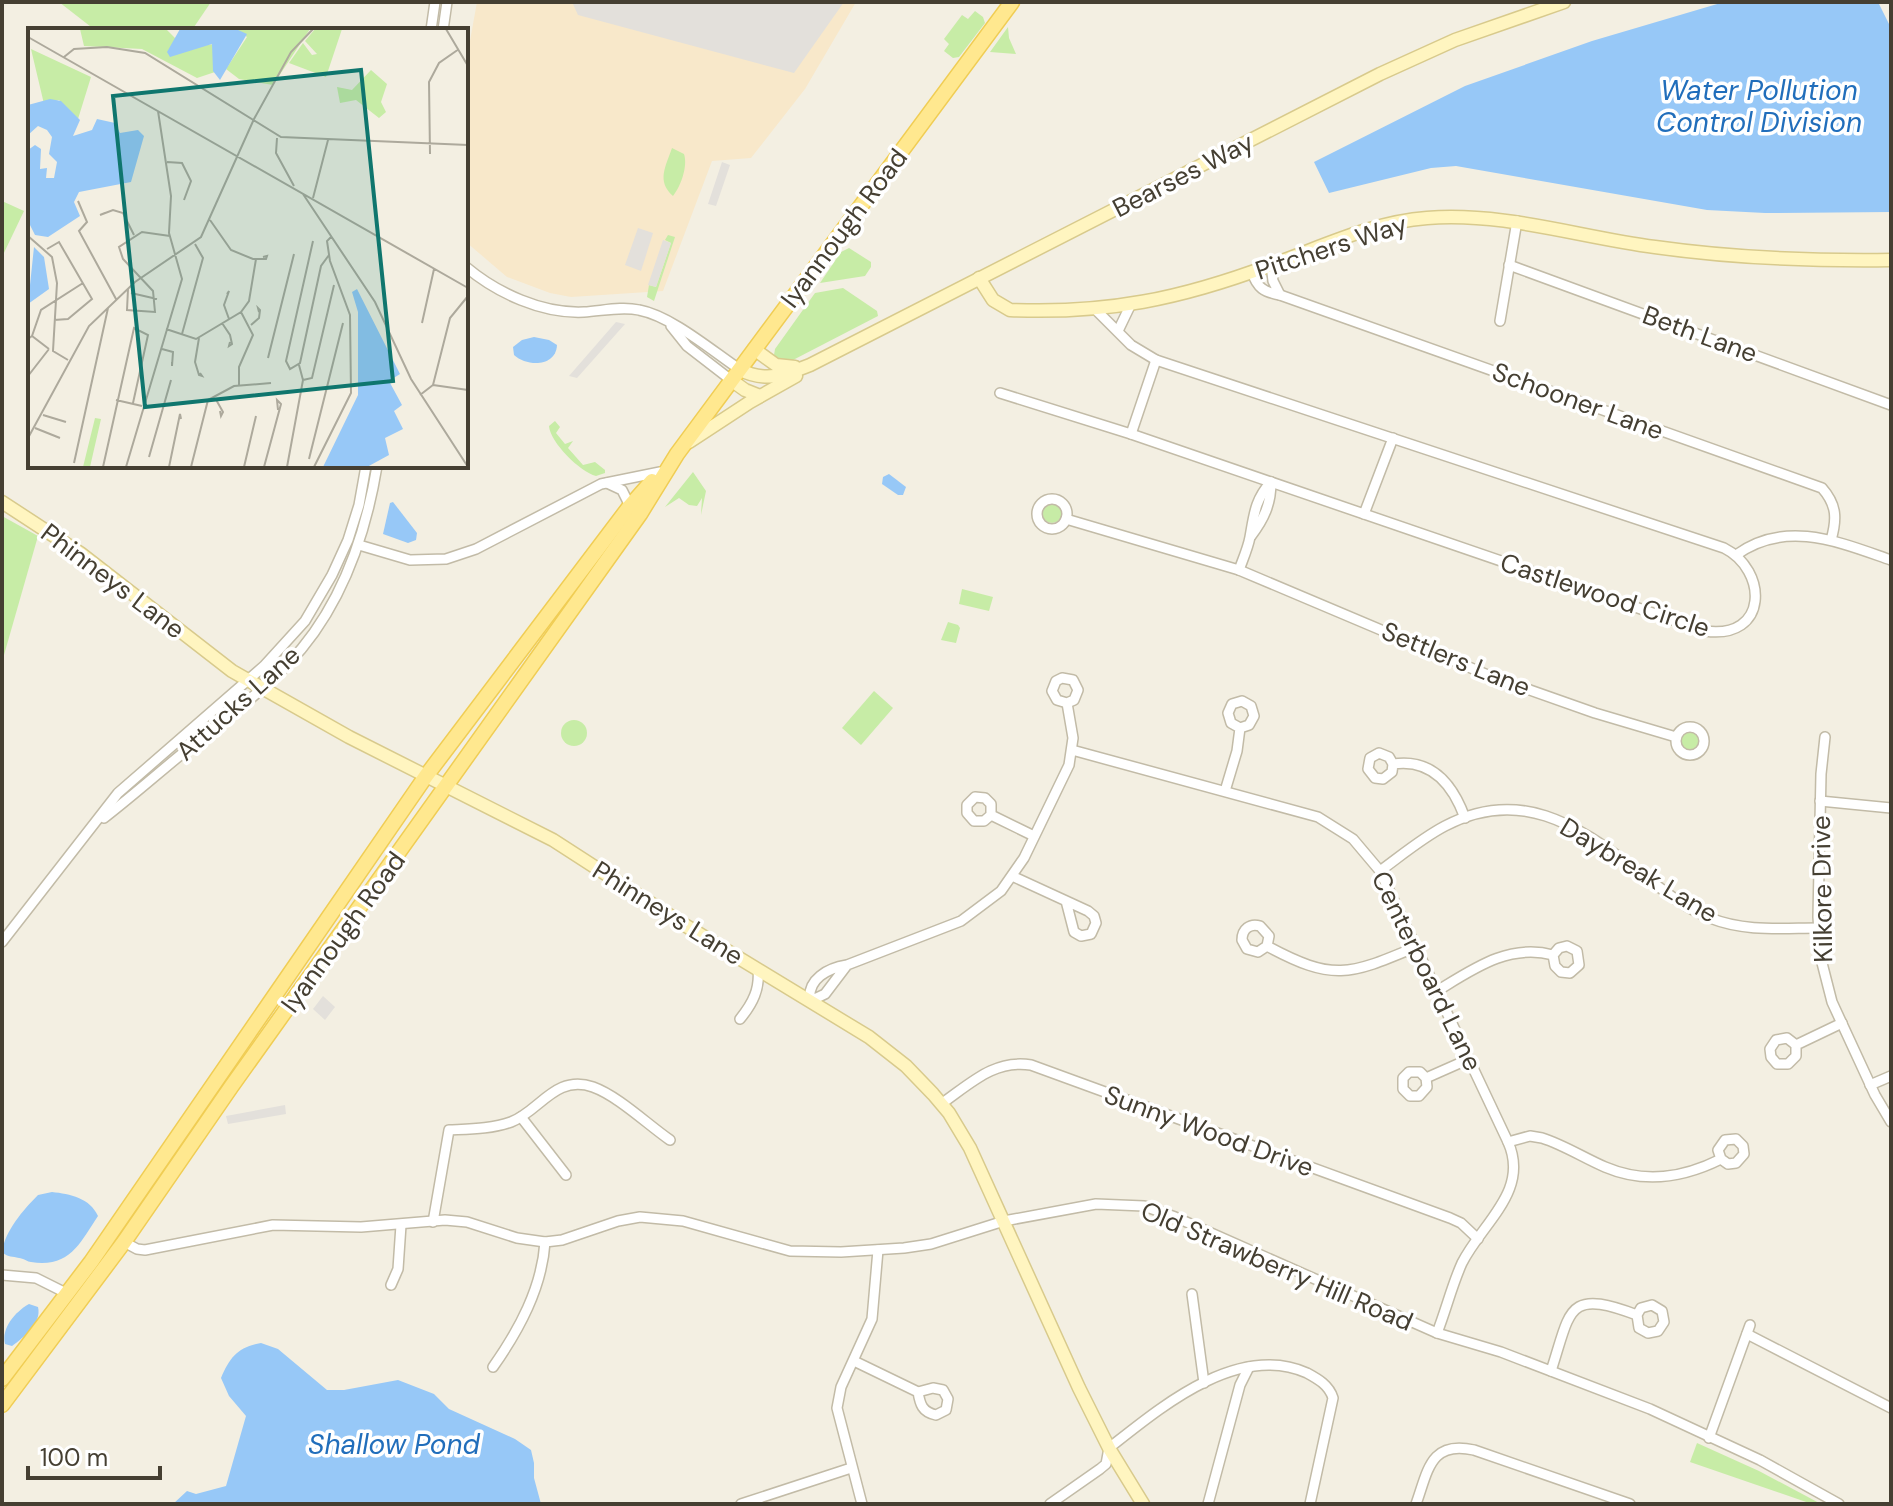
<svg xmlns="http://www.w3.org/2000/svg" width="1893" height="1506" font-family="'DM Sans',sans-serif">
<rect width="100%" height="100%" fill="#f3efe2"/>
<path fill="#f8e8ca" d="M477,2H856L805,89L751,158L712,161L663,291L571,297L550,293L507,277L466,242V63Z"/>
<g fill="#c7eca6">
<path d="M59,2H211L192,30H95Z"/>
<path d="M975,11L983,17L985,23L959,57L953,58L944,51L949,44L944,39L962,15L968,19Z"/>
<path d="M1008,27L1009,38L1016,54L990,52Z"/>
<path d="M672,148L684,154C688,166 681,186 673,196C656,181 666,166 672,148Z"/>
<path d="M2,201L24,211L2,257Z"/>
<path d="M668,235L675,237L654,301L647,297L649,285L656,287L671,243L665,240Z"/>
<path d="M849,248L871,262V267L865,276L820,283L841,252Z"/>
<path d="M843,288L877,311L878,316L793,360H779L774,355L775,349L815,293Z"/>
<path d="M555,421L560,427L556,433L565,444L573,441L568,448L583,465L595,462L605,470V473L596,476C580,472 550,442 549,426Z"/>
<path d="M693,472L706,491L701,515L702,498L697,506L689,505L679,498L665,507Z"/>
<circle cx="1052" cy="513" r="10"/>
<path d="M2,516L38,536L2,662Z"/>
<path d="M962,589L993,597L989,611L959,604Z"/>
<path d="M948,622L958,625L960,628L956,643L941,640Z"/>
<path d="M874,691L893,708L861,745L842,728Z"/>
<circle cx="574" cy="733" r="13"/>
<circle cx="1690" cy="741" r="9"/>
<path d="M1697,1443L1759,1471L1821,1504H1812L1690,1462Z"/>
</g>
<g fill="#e3e0db">
<path d="M572,2H844L794,73L578,15Z"/>
<path d="M722,162L730,165L716,206L708,204Z"/>
<path d="M638,228L653,233L641,271L625,265Z"/>
<path d="M663,240L671,243L656,287L648,285Z"/>
<path d="M616,322L625,324L577,378L569,376Z"/>
<path d="M323,996L335,1007L325,1020L313,1009Z"/>
<path d="M285,1105L286,1114L228,1124L226,1116Z"/>
</g>
<g fill="#97c8f7">
<path d="M1724,2H1878L1891,28V212L1765,213L1707,210L1456,166L1431,168L1329,193L1314,162L1465,86L1592,41Z"/>
<path d="M534,337L549,340L557,345C556,367 527,367 514,355L513,347L522,340Z"/>
<path d="M889,474L906,487L903,495H898L882,484L883,477Z"/>
<path d="M393,502L417,533L416,540L408,543L383,534L390,503Z"/>
<path d="M52,1192C70,1194 90,1198 98,1216C80,1243 70,1268 31,1262C28,1262 23,1258 19,1258C12,1256 9,1258 2,1252C5,1231 23,1210 38,1195Z"/>
<path d="M29,1304L38,1307C42,1323 24,1337 12,1346L5,1344C1,1328 15,1312 29,1304Z"/>
<path d="M261,1343L278,1349L327,1390H344L398,1380L434,1394L449,1409L515,1439L531,1450L534,1463V1478L541,1504H173L187,1491L196,1494L226,1486L246,1416L229,1396L221,1378C230,1357 238,1347 261,1343Z"/>
</g>
<g fill="none" stroke-linecap="round" stroke-linejoin="round">
<defs>
<g id="minor">
<path d="M431,30L435,2"/>
<path d="M443,30L447,2"/>
<path d="M1509,265L1891,405"/>
<path d="M466,267C497,293 542,314 584,312C602,311 621,306 639,310C671,316 711,350 739,369"/>
<path d="M1252,272C1257,288 1264,292 1280,295L1273,281L1271,265"/>
<path d="M1280,295L1822,488C1837,505 1837,519 1831,540"/>
<path d="M1500,321L1517,221"/>
<path d="M671,326L687,346L731,380"/>
<path d="M1118,331L1130,306"/>
<path d="M1000,393L1131,434L1705,631C1769,640 1768,570 1724,548L1156,360L1131,345L1095,309"/>
<path d="M1131,434L1156,360"/>
<path d="M607,483L622,490L630,506"/>
<circle cx="1052" cy="514" r="15"/>
<path d="M1364,514L1393,438"/>
<path d="M1066,519L1239,570L1490,676L1595,713L1676,737"/>
<path d="M1251,536C1264,519 1271,504 1271,482"/>
<path d="M359,545L410,560L446,559L476,549L601,484L660,472"/>
<path d="M1736,555C1786,519 1839,542 1891,560"/>
<path d="M1239,570C1243,559 1248,548 1250,537C1254,515 1255,499 1271,482"/>
<circle cx="1690" cy="741" r="14"/>
<path d="M1825,737L1821,774L1818,917L1821,959L1832,1002L1875,1095L1891,1122"/>
<path d="M1072,750L1318,817L1353,839L1380,871L1508,1142C1530,1191 1482,1223 1462,1263C1452,1285 1446,1310 1437,1333"/>
<path d="M1393,764L1392,772L1383,779L1375,778L1368,769L1370,758L1379,753L1389,757L1393,764C1432,758 1453,785 1465,818"/>
<path d="M1225,791L1237,751L1240,728L1249,725L1254,716L1251,706L1242,701L1232,704L1228,713L1231,723L1240,728"/>
<path d="M1820,801L1891,808"/>
<path d="M991,815L984,821H974L967,813V805L975,797L985,798L991,804V815L1034,836"/>
<path d="M104,818C135,794 164,768 194,744C226,718 259,694 288,664C340,610 365,539 377,466"/>
<path d="M1380,871C1402,855 1422,838 1445,826C1519,787 1576,824 1634,868C1658,886 1682,907 1710,918C1745,932 1782,928 1818,928"/>
<path d="M1012,876L1088,911L1094,916L1096,923L1091,934L1081,936L1074,932L1066,901"/>
<path d="M2,942L118,793L264,666L305,621L332,575L348,540L359,505L366,466"/>
<path d="M1267,946L1258,952L1247,949L1242,940C1242,929 1250,923 1260,926L1269,936L1267,946C1334,982 1349,975 1416,947"/>
<path d="M847,965L825,994L810,1001C807,979 828,968 847,965L961,921L1001,891L1024,858L1069,765L1073,738L1067,703L1074,700L1078,690L1073,680L1062,678L1056,681L1052,691L1057,700L1067,703"/>
<path d="M1437,991C1473,969 1509,943 1553,955L1559,948L1567,946L1577,951L1579,965L1570,973L1561,972L1555,966L1553,955"/>
<path d="M740,1019C753,1003 760,989 758,969"/>
<path d="M1796,1045L1787,1038L1776,1040L1770,1049L1771,1057L1777,1064H1788L1796,1056V1045L1842,1023"/>
<path d="M1426,1078L1427,1087L1419,1096H1410L1403,1089V1078L1409,1072H1420L1426,1078L1469,1059"/>
<path d="M1870,1085L1891,1076"/>
<path d="M941,1104C970,1084 994,1059 1031,1065L1450,1218L1461,1223L1478,1239"/>
<path d="M521,1117L566,1175"/>
<path d="M1508,1142L1530,1136L1542,1138C1564,1145 1584,1158 1605,1167C1645,1184 1683,1178 1721,1159L1728,1164L1736,1163L1744,1154L1743,1146L1736,1139L1725,1140L1718,1150L1721,1159"/>
<path d="M433,1222L449,1130C469,1129 492,1129 511,1122C540,1111 555,1074 593,1087C618,1096 647,1124 670,1140"/>
<path d="M124,1242L137,1249L145,1250L273,1225L361,1227L445,1220L467,1222L517,1238L545,1242L562,1240L618,1221L640,1217L683,1221L790,1251L841,1252L904,1248L931,1244L1004,1221L1096,1204L1144,1206L1175,1217L1437,1333L1501,1352L1650,1409L1760,1460L1839,1504"/>
<path d="M2,1275L36,1278L68,1294"/>
<path d="M391,1285L398,1269L401,1225"/>
<path d="M1192,1294L1204,1383"/>
<path d="M1747,1334L1891,1408"/>
<path d="M854,1361L918,1392C920,1404 922,1412 936,1415L946,1410L948,1399L943,1390L933,1388L918,1392"/>
<path d="M493,1367C519,1330 542,1288 545,1242"/>
<path d="M1551,1371C1571,1310 1566,1288 1637,1315L1639,1328L1648,1333L1658,1331L1664,1322L1662,1311L1652,1305L1641,1308L1637,1315"/>
<path d="M1709,1438L1750,1325"/>
<path d="M741,1504L851,1468"/>
<path d="M862,1504L837,1408L841,1387L872,1319L878,1250"/>
<path d="M1050,1504L1100,1469L1106,1464L1109,1448C1160,1408 1237,1342 1307,1373C1318,1379 1329,1385 1333,1398L1310,1504"/>
<path d="M1208,1504L1240,1385L1249,1367"/>
<path d="M1416,1504C1428,1471 1430,1440 1474,1450L1630,1504"/>
</g>
<g id="secondary">
<path d="M979,278L993,300L1010,310C1107,314 1180,299 1271,265C1322,247 1372,222 1427,218C1505,212 1578,237 1655,247C1732,258 1813,261 1891,260"/>
<path d="M754,349L776,365L795,367"/>
<path d="M739,369C764,383 785,375 810,365L1380,74L1455,40L1564,2"/>
<path d="M731,380L745,390L760,396"/>
<path d="M689,442L750,402L796,376"/>
<path d="M2,502L80,553L232,671L349,737L553,840L683,924L869,1037L906,1066L933,1094L949,1113L970,1148L1079,1388L1110,1450L1143,1504"/>
</g>
<g id="primary">
<path d="M2,1379L91,1262L426,776L630,506L652,481"/>
<path d="M2,1405L124,1242L231,1087L640,514L677,454L1012,2"/>
</g>
</defs>
<use href="#minor" stroke="#c2bba7" stroke-width="12"/>
<use href="#secondary" stroke="#d8ca8c" stroke-width="15"/>
<use href="#primary" stroke="#f0cd54" stroke-width="17"/>
<use href="#minor" stroke="#fff" stroke-width="9"/>
<use href="#secondary" stroke="#fff5c0" stroke-width="12"/>
<use href="#primary" stroke="#ffe88f" stroke-width="14"/>
</g>
<g text-anchor="middle" stroke-width="7" stroke-linejoin="round" paint-order="stroke">
<g font-size="26" fill="#453f32" stroke="#fff">
<text transform="translate(1183 175) rotate(-27)" y="9">Bearses Way</text>
<text transform="translate(844 228) rotate(-53)" y="9">Iyannough Road</text>
<text transform="translate(1331 247) rotate(-18)" y="9">Pitchers Way</text>
<text transform="translate(1700 334) rotate(20)" y="9">Beth Lane</text>
<text transform="translate(1578 401) rotate(20)" y="9">Schooner Lane</text>
<text transform="translate(113 581) rotate(37)" y="9">Phinneys Lane</text>
<text transform="translate(1605 595) rotate(18)" y="9">Castlewood Circle</text>
<text transform="translate(1456 659) rotate(22)" y="9">Settlers Lane</text>
<text transform="translate(238 703) rotate(-42)" y="9">Attucks Lane</text>
<text transform="translate(1639 870) rotate(31)" y="9">Daybreak Lane</text>
<text transform="translate(1822 889) rotate(-91)" y="9">Kilkore Drive</text>
<text transform="translate(668 913) rotate(32)" y="9">Phinneys Lane</text>
<text transform="translate(343 932) rotate(-54)" y="9">Iyannough Road</text>
<text transform="translate(1427 971) rotate(64)" y="9">Centerboard Lane</text>
<text transform="translate(1209 1131) rotate(20)" y="9">Sunny Wood Drive</text>
<text transform="translate(1277 1266) rotate(23)" y="9">Old Strawberry Hill Road</text>
</g>
<g font-size="28" font-style="italic" fill="#216ebb" stroke="#fff">
<text x="1759" y="100">Water Pollution<tspan x="1759" dy="32">Control Division</tspan></text>
<text x="394" y="1454">Shallow Pond</text>
</g>
</g>
<g transform="translate(28 28)">
<rect width="440" height="440" fill="#f3efe2"/>
<path d="M52,1H138L148,11L140,23L186,16L187,44L169,50L114,21L56,18ZM208,1H282L245,57L211,51L198,41L219,9ZM287,1H314L298,49L261,35L275,15L284,27L289,26L277,13ZM3,21L63,49L50,91L31,72L16,76ZM343,42L359,56L353,74L358,84L351,90L328,72L312,75L309,59L324,62ZM67,390L73,391L62,439H55Z" fill="#c7eca6"/>
<path d="M152,1H208L219,6L192,52L185,43L184,16L142,29L139,24ZM22,71L33,73L52,92L45,108L64,102L69,91L87,95L92,105L110,102L116,108L103,154L51,164L46,174L52,188L20,209L7,207L0,193V122L7,117L13,121L12,141L19,140L18,150H26L29,134L21,126L24,109L19,102L10,98L0,107V77ZM6,219L16,229L21,261L0,276ZM329,261L372,346L361,353L374,377L366,383L375,401L357,410L361,427L339,439H295L330,367V284L324,264Z" fill="#97c8f7"/>
<path fill="none" stroke="#ada99c" stroke-width="2" d="M418,1L440,38M0,9L440,260M36,29L46,21L79,19L117,25L253,109L440,117M249,110L248,125L266,158M402,126L401,54L411,35L431,21M139,134L154,135L163,153L156,172M275,166L347,274L383,351L440,439M285,170L300,112M50,173L59,194L51,203L88,271M77,185L72,187L85,182L95,185L106,207M182,192L203,222L225,231H238L239,228L235,229M0,208L24,229L29,255L25,323L40,332M285,213L258,333L262,341L272,335L293,238L301,227M19,221L31,214L64,271L40,291L26,292M100,261L99,282L127,284L125,263L95,231L91,219L114,204L142,208M103,265L129,271M199,266L201,263L196,277L201,291M194,295L202,307L204,316L201,318L202,314M394,295L406,241M223,297L231,290L232,282L230,280L231,284M138,301L168,311L213,284L221,273L228,231M154,306L175,230L167,216M4,308L13,282L55,255M171,310L167,334L171,347L174,348L172,345M0,311L4,308L21,321M134,321L145,324L144,338V334M240,330L266,226M0,348L21,321M275,352L284,350L306,257M211,357V339L225,307L213,284M405,357L440,362M392,367L405,357L422,290L440,268M186,368L195,384L193,388L192,383M88,372L114,378M15,387L38,394M7,400L32,410M0,410L61,298L107,254L173,209L226,91L263,24L285,1M121,429L143,352M281,431L315,295M46,435L80,280M75,439L106,300L120,307L105,375M98,439L154,251L141,205L143,168L130,83M141,439L152,386L153,391M163,439L180,372L206,358L243,355M216,439L228,388M236,439L253,376L249,372L250,382M259,439L275,352L271,337M286,439L323,365L322,287L302,233L299,213L304,208"/>
<path fill="#0f766e" fill-opacity="0.15" stroke="#0f766e" stroke-width="4" d="M333,42L365,353L117,379L85,68Z"/>
<rect width="440" height="440" fill="none" stroke="#453f32" stroke-width="4"/>
</g>
<rect width="1893" height="1506" fill="none" stroke="#453f32" stroke-width="8"/>
<path d="M28 1466v12h132v-12" fill="none" stroke="#453f32" stroke-width="4"/>
<text x="40" y="1466" font-size="24" fill="#453f32" stroke="#ffffff" stroke-width="6" paint-order="stroke">100 m</text>
</svg>
